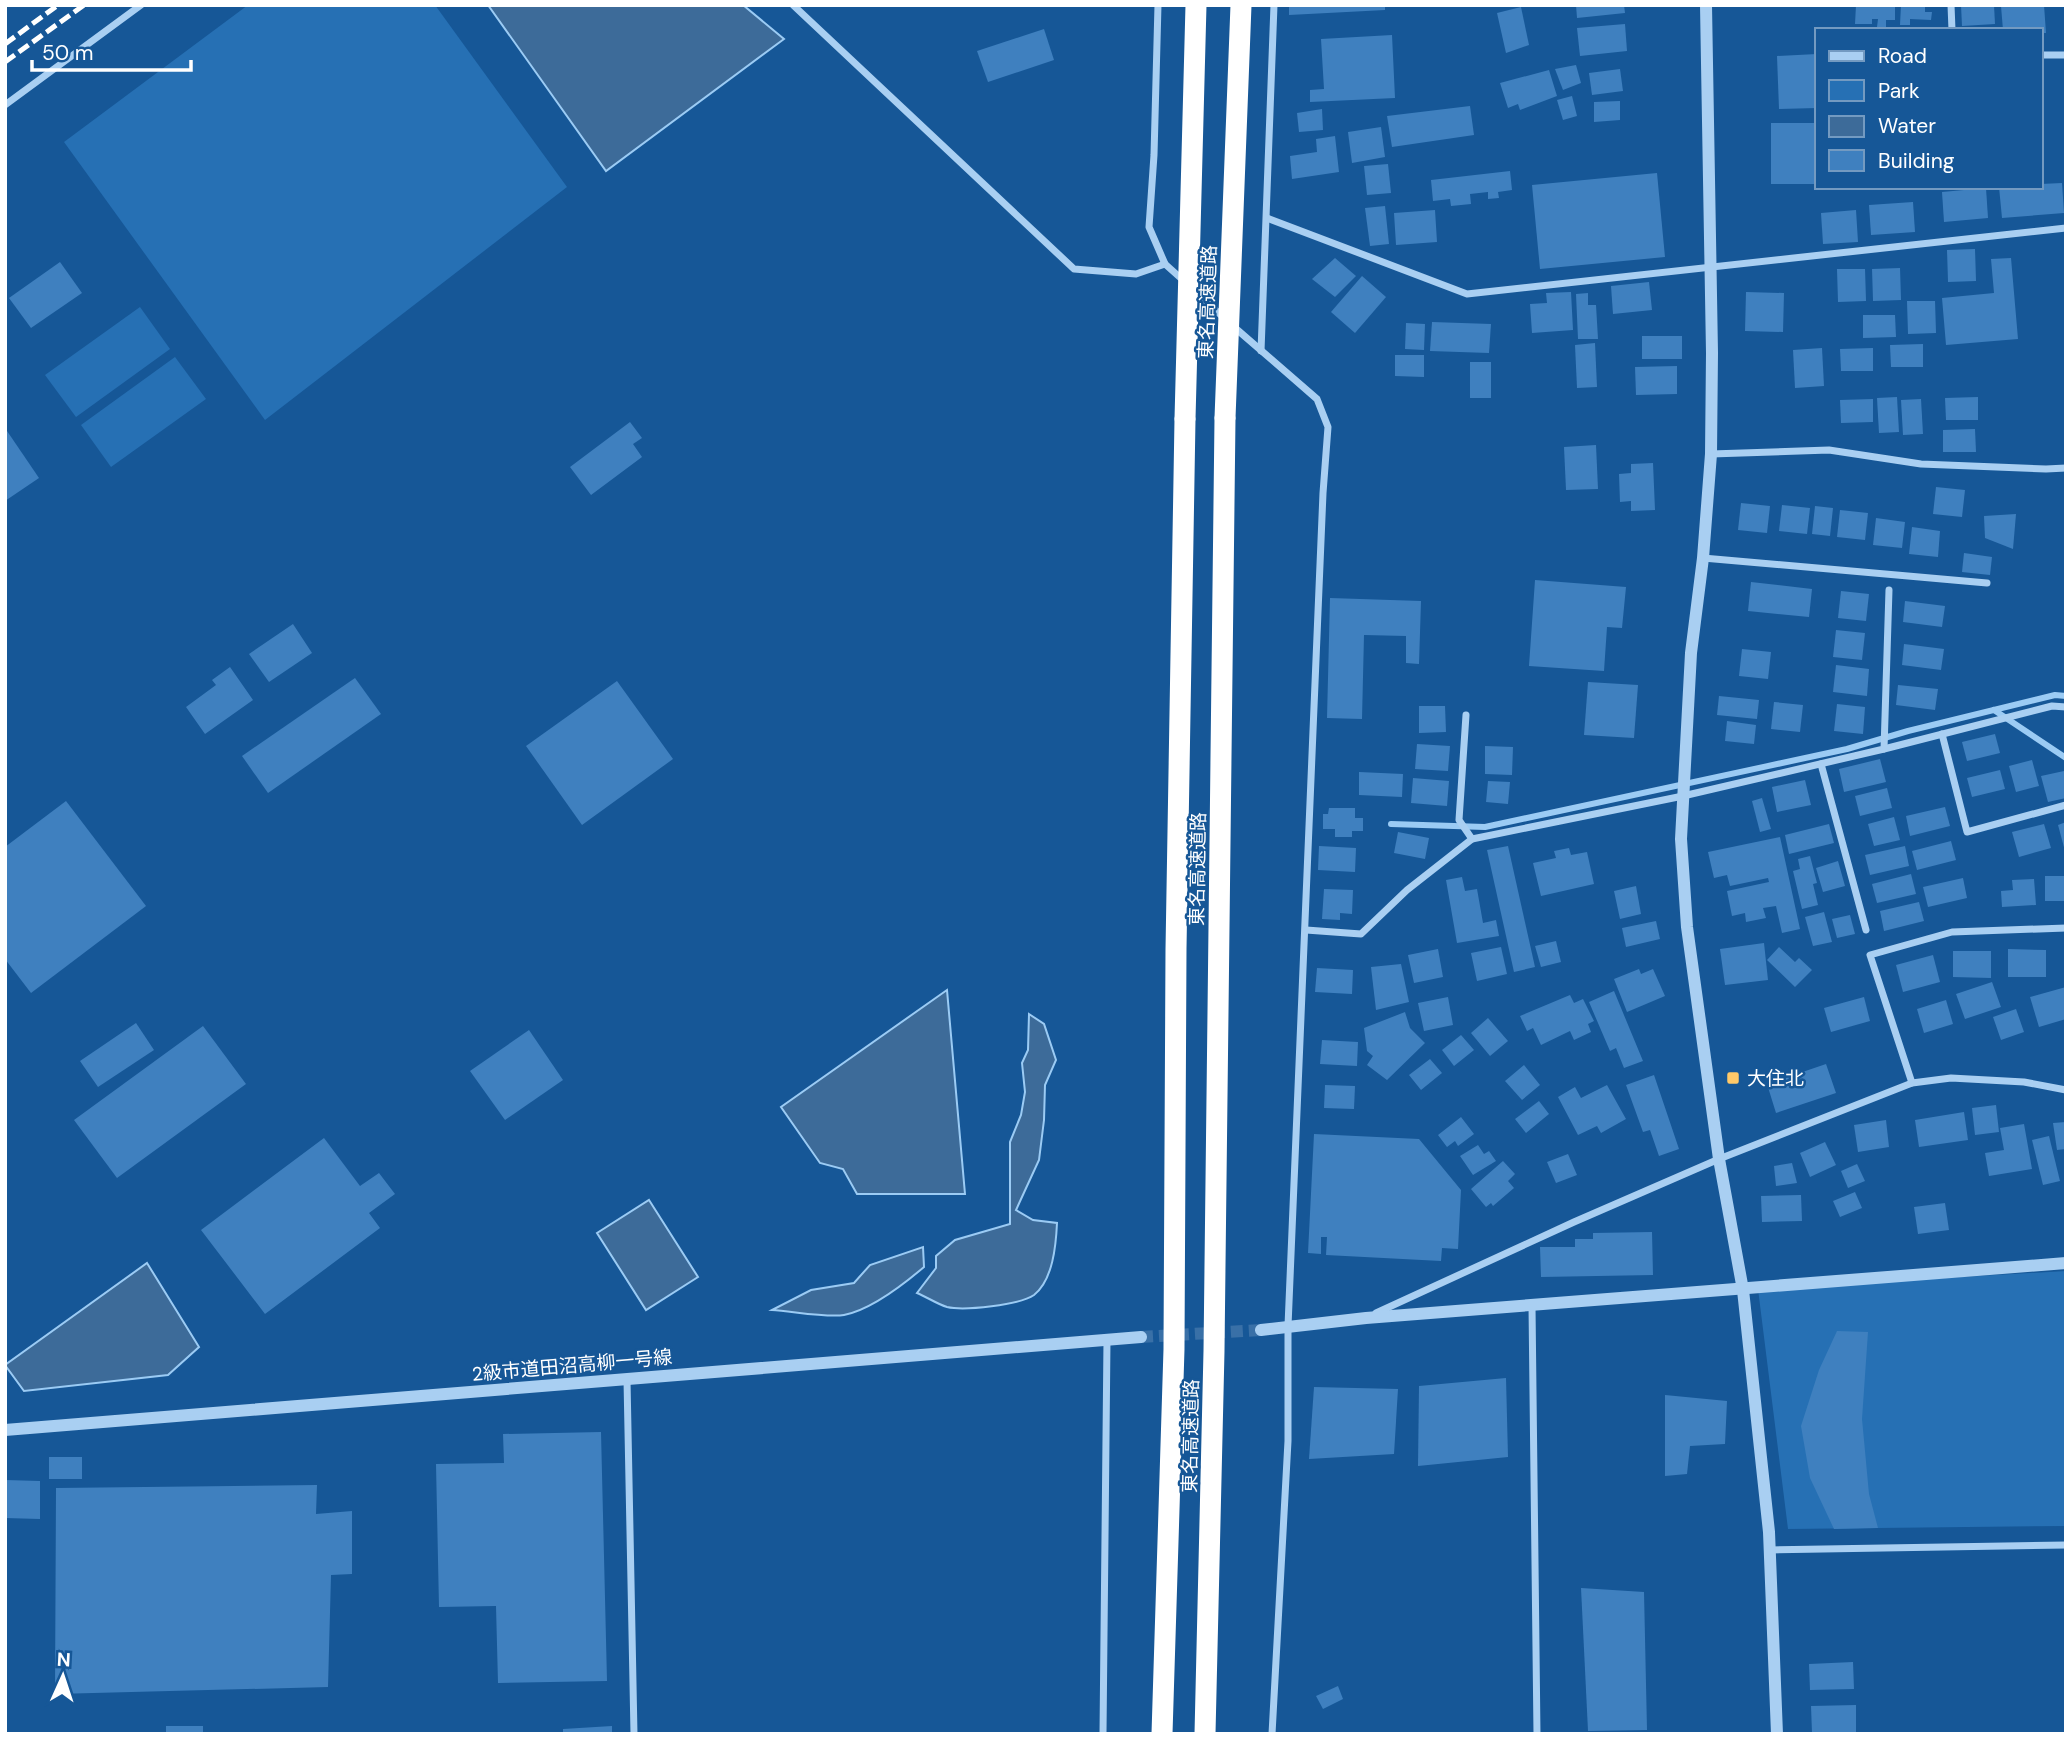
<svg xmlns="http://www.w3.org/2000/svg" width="2071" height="1739" font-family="'DM Sans','Noto Sans JP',sans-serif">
<rect width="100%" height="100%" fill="#165797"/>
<g fill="#2670b4">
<path d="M248,5H435L567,187L265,420L64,142Z"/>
<path d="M140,307L170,349L76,417L45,375Z"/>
<path d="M175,357L206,399L111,467L81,425Z"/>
<path d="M2066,1271V1526L1788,1529L1758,1289Z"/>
</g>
<g fill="#3d6b99" stroke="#9bcbf4" stroke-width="2">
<path d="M488,5H743L784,39L606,171Z"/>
<path d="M947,990L965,1194H857L843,1169L820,1163L781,1107Z"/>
<path d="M1029,1014L1044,1024L1056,1060L1045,1085L1044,1120L1039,1160L1016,1210L1033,1220L1057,1223C1056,1245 1053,1280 1034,1295C1020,1305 964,1311 947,1307C937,1304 927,1297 917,1293L936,1268V1256L955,1240L1010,1224V1142L1021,1115L1025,1092L1022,1063L1028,1050Z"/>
<path d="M649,1200L698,1277L646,1310L597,1233Z"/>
<path d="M923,1247L924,1267C904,1284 870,1310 844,1315C827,1318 791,1311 772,1310L811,1290L854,1283L870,1265Z"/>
<path d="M147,1263L199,1347L168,1375L24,1391L5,1365Z"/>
</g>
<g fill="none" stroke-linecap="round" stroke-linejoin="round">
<g stroke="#9bcbf4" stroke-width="6">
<path d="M1994,710L2066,758"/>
<path d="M1391,824L1485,827L1847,749L1908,731L2055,695L2066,696"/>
</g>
</g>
<g fill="#3f80bf">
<path d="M1289,5H1385V10L1289,15Z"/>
<path d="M1576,5H1624L1625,13L1577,18Z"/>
<path d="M1856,5H1895V20H1886V27H1877L1878,19H1872V24H1855Z"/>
<path d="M1901,5H1925V12H1932L1931,20L1910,19V25H1900Z"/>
<path d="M1961,5H1994L1995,24L1962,26Z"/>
<path d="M2044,5L2046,33H2041V30H2003L2001,6Z"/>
<path d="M1521,7L1529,45L1506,53L1497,13Z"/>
<path d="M1625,24L1627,51L1580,56L1577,28Z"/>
<path d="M1044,29L1054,60L988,82L977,51Z"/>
<path d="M1392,35L1395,98L1310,102V90L1324,89L1321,39Z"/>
<path d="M1817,54V108L1779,109L1777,56Z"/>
<path d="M1576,65L1581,83L1563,90L1555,69Z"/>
<path d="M1620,69L1623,91L1592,95L1589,73Z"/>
<path d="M1549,70L1557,96L1520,110L1518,104L1508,108L1500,83Z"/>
<path d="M1572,96L1577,116L1563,120L1557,100Z"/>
<path d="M1620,101V120L1594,122V102Z"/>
<path d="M1470,106L1474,135L1392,147L1387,116Z"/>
<path d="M1322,109L1323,130L1299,132L1297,113Z"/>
<rect x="1771" y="123" width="46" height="61"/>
<path d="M1381,127L1385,157L1352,163L1348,132Z"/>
<path d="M1335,136L1339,172L1292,179L1290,156L1317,152L1316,139Z"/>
<path d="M1388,164L1391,193L1367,195L1364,166Z"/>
<path d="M1510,171L1512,190L1498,192L1499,198L1488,199V192L1470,194L1471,204L1451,206L1450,199L1433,201L1431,180Z"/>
<path d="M1657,173L1665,257L1540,269L1532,185Z"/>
<path d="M2062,183L2064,213L2002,218L1999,187H2041V184Z"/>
<path d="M1986,188L1988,218L1944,222L1942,192Z"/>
<path d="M1913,202L1915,232L1871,235L1869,205Z"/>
<path d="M1385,206L1389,244L1370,246L1365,208Z"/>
<path d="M1435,210L1437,242L1396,245L1394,213Z"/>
<path d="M1856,210L1858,242L1823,244L1821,213Z"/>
<path d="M1975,249L1976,281L1948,282L1947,250Z"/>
<path d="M1335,258L1356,276L1335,297L1312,279Z"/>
<path d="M2011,258L2018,339L1946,345L1942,298L1994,293L1991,259Z"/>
<path d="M60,262L82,293L31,328L9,298Z"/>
<path d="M1900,268L1901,300L1873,301L1872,269Z"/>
<path d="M1837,269H1865L1866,301L1838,302Z"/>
<path d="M1362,276L1386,297L1355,333L1331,312Z"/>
<path d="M1649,282L1652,310L1613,314L1611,286Z"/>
<path d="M1571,292L1573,330L1532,333L1530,304L1547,303L1546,293Z"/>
<path d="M1746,292L1784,293L1783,332L1745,331Z"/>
<path d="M1588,293V305H1596L1598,339H1578L1576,294Z"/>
<path d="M1907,301H1935L1936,333L1908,334Z"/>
<path d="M1863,315H1895L1896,337L1863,338Z"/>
<path d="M1432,322L1491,324L1489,353L1430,351Z"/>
<path d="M1406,323L1425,324L1424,350L1405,349Z"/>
<rect x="1642" y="336" width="40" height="23"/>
<path d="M1595,343L1597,387L1577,388L1575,345Z"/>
<path d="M1923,344V367H1891L1890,345Z"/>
<path d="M1822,348L1824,386L1795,388L1793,350Z"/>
<path d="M1873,348V371H1841L1840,349Z"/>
<path d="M1395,355H1424V377L1395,376Z"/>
<rect x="1470" y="362" width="21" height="36"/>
<path d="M1677,366V394L1636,395L1635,367Z"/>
<path d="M1897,397L1899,432L1879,433L1877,398Z"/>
<path d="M1978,397V420H1946L1945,398Z"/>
<path d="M1873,399V422L1841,423L1840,400Z"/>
<path d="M1921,399L1923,434L1903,435L1901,400Z"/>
<path d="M630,422L642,438L633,444L642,457L591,495L570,467Z"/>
<path d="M5,428L39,478L5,501Z"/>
<path d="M1975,429L1976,452H1943V430Z"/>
<path d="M1596,445L1598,489L1566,490L1564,447Z"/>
<path d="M1653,463L1655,510L1631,511V501L1620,502L1619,474L1631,473V464Z"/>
<path d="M1936,487L1965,490L1962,517L1933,514Z"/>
<path d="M1741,503L1770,506L1767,533L1738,530Z"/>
<path d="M1782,505L1810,508L1807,534L1779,531Z"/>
<path d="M1815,506L1833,508L1830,536L1812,534Z"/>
<path d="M1840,510L1868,513L1865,540L1837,537Z"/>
<path d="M2016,514L2013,549L1985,538L1984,516Z"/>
<path d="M1876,518L1905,522L1902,548L1873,545Z"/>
<path d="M1912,527L1940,531L1938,557L1909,554Z"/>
<path d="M1964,553L1992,557L1990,575L1962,572Z"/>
<path d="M1535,580L1626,587L1622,628L1607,627L1604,671L1529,666Z"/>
<path d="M1751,582L1812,589L1809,617L1748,611Z"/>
<path d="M1841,591L1869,594L1866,621L1838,618Z"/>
<path d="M1330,598L1421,601L1419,664L1406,663V636L1364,635L1362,719L1327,718Z"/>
<path d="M1905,601L1945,606L1942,627L1903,622Z"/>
<path d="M293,624L312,653L269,682L249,654Z"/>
<path d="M1836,630L1865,633L1862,660L1833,657Z"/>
<path d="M1904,644L1944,649L1941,670L1902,665Z"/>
<path d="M1742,649L1771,652L1768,679L1739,676Z"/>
<path d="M1836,665L1869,669L1867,696L1833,692Z"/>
<path d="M230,667L253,700L205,734L186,707L216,685L212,680Z"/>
<path d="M355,678L381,714L268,793L242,756Z"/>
<path d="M617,681L673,759L582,825L526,746Z"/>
<path d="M1588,682L1638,685L1634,738L1584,735Z"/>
<path d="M1898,685L1938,689L1935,710L1896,705Z"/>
<path d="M1719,696L1759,700L1757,719L1717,715Z"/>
<path d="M1774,702L1803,705L1800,732L1771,729Z"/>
<path d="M1837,704L1865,707L1863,734L1834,731Z"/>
<path d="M1419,706H1445L1446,732L1419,733Z"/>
<path d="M1727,721L1756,725L1754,744L1725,741Z"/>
<path d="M1995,734L2000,753L1967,761L1962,742Z"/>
<path d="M1417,744L1450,746L1448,771L1415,769Z"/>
<path d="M1485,746L1513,747L1512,775L1485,774Z"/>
<path d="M1880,759L1886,782L1844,792L1839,769Z"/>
<path d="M2032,760L2039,786L2016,792L2009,766Z"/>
<path d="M2000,770L2005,789L1972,797L1967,778Z"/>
<path d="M2064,771L2066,798L2048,802L2041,776Z"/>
<path d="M1359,772L1403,774L1402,797L1359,795Z"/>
<path d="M1413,778L1449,781L1447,806L1411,803Z"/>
<path d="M1805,780L1811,805L1777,812L1772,787Z"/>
<path d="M1488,781L1510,782L1508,804L1486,802Z"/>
<path d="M1887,788L1892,808L1860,816L1855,796Z"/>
<path d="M1762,798L1771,829L1760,832L1752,801Z"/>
<path d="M66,801L146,906L31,993L5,959V847Z"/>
<path d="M1945,807L1950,826L1910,836L1906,816Z"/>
<path d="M1329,808H1355V818H1363V831H1352V837H1335V829H1323V814H1328Z"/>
<path d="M1894,817L1900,840L1874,846L1868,824Z"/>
<path d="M2066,822V851H2065L2058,825Z"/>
<path d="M1829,824L1834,843L1789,854L1785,835Z"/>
<path d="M2044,824L2051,848L2019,857L2012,832Z"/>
<path d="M1398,832L1429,838L1425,859L1394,853Z"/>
<path d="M1780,837L1800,929L1782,933L1776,906L1763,908L1766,918L1746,922L1745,913L1732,916L1727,891L1769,882L1768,878L1730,886L1727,875L1714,878L1708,852Z"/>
<path d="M1951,841L1956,860L1917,870L1912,851Z"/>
<path d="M1319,846L1356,848L1355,872L1318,870Z"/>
<path d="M1508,846L1535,967L1514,972L1487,850Z"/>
<path d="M1905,846L1909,866L1870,875L1865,855Z"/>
<path d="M1569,848L1571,855L1587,852L1594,884L1541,896L1533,863L1556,858L1554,851Z"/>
<path d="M1810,856L1817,883L1813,884L1818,905L1802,909L1793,871L1800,869L1798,859Z"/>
<path d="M1838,861L1845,886L1823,892L1816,868Z"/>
<path d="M1911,874L1916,894L1877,903L1872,884Z"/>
<rect x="2045" y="876" width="21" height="25"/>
<path d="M1462,877L1465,891L1477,889L1483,923L1496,920L1499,936L1457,943L1446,880Z"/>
<path d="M1963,878L1967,898L1928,907L1923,887Z"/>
<path d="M2034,879L2036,905L2002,907L2001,891L2013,890L2012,880Z"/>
<path d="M1636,886L1641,914L1620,919L1614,891Z"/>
<path d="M1324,889L1353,890L1352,914L1340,913V920L1322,919Z"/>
<path d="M1919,902L1924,921L1884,931L1880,911Z"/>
<path d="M1824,912L1832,942L1813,946L1805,917Z"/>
<path d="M1850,915L1855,934L1837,938L1832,919Z"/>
<path d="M1656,921L1660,939L1626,947L1622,928Z"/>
<path d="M1556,941L1561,962L1541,967L1535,946Z"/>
<path d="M1764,943L1768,980L1725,985L1720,949Z"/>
<path d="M1501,947L1507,974L1477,981L1471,953Z"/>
<path d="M1779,947L1795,962L1799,958L1812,970L1795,987L1767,960Z"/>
<path d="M1438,949L1443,977L1414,983L1408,955Z"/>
<path d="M2008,949L2046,950V977H2008Z"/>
<path d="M1953,951H1991V978L1953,977Z"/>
<path d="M1933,955L1940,982L1903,992L1896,965Z"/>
<path d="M1401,964L1409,1002L1376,1010L1371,967Z"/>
<path d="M1317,968L1353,970L1352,994L1315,992Z"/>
<path d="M1639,969L1641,974L1653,969L1665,996L1627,1012L1614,979Z"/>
<path d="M1992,982L2001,1007L1965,1019L1956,994Z"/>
<path d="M2066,987V1019L2039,1027L2030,997Z"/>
<path d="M1614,991L1643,1061L1624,1068L1616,1048L1610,1051L1589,1002Z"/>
<path d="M1570,995L1574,1003L1583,999L1594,1021L1588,1024L1591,1032L1574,1040L1570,1031L1541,1045L1533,1028L1527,1031L1520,1016Z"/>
<path d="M1448,997L1453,1025L1424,1031L1418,1003Z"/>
<path d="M1864,997L1870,1021L1831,1032L1824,1008Z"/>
<path d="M1946,1000L1953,1024L1924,1033L1917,1009Z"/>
<path d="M2016,1009L2024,1032L2001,1040L1993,1017Z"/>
<path d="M1405,1012L1410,1028L1425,1043L1387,1080L1367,1065L1373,1056L1367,1051L1364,1028Z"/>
<path d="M1488,1018L1508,1041L1490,1056L1471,1033Z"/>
<path d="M136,1023L154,1050L98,1087L80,1061Z"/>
<path d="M203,1026L246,1084L117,1178L74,1120Z"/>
<path d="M529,1030L563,1080L505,1120L470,1071Z"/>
<path d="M1461,1035L1474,1050L1454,1066L1442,1050Z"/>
<path d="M1322,1040L1358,1042L1357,1066L1320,1064Z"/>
<path d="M1430,1059L1442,1073L1421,1090L1409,1075Z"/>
<path d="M1826,1064L1836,1093L1776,1113L1767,1084L1774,1082L1772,1076L1777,1074L1779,1080Z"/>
<path d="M1524,1065L1540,1085L1522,1100L1505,1081Z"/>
<path d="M1654,1075L1679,1149L1659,1156L1650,1130L1643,1132L1626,1085Z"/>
<path d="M1325,1085L1355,1086L1354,1109L1324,1108Z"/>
<path d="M1607,1085L1626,1119L1601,1133L1597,1126L1578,1135L1558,1097L1575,1087L1581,1098Z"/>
<path d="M1539,1101L1549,1114L1526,1133L1515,1119Z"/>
<path d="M1996,1105L1999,1132L1975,1135L1972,1108Z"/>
<path d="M1964,1112L1968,1140L1919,1147L1915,1120Z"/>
<path d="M1461,1117L1474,1134L1458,1146L1455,1141L1447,1147L1438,1135Z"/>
<path d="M1886,1120L1889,1147L1858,1152L1854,1125Z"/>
<path d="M2066,1122V1149L2057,1150L2053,1123Z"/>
<path d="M2024,1124L2032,1169L1989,1176L1985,1153L2004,1150L2000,1128Z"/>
<path d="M1314,1134L1419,1139L1461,1190L1458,1249L1442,1248L1441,1261L1326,1255L1327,1237H1321V1254L1308,1253Z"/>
<path d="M2049,1136L2060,1181L2043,1185L2032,1140Z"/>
<path d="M324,1138L360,1186L379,1173L395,1194L369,1213L380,1228L265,1314L201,1230Z"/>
<path d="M1825,1142L1836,1165L1810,1177L1800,1153Z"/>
<path d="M1478,1145L1484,1154L1489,1151L1496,1161L1473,1175L1460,1156Z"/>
<path d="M1568,1154L1577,1175L1556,1183L1547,1162Z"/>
<path d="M1503,1161L1515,1174L1508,1181L1514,1188L1493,1206L1491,1203L1486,1207L1471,1189Z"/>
<path d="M1792,1163L1797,1183L1776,1186L1774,1166Z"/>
<path d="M1857,1164L1865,1181L1848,1188L1841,1171Z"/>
<path d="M1855,1192L1862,1208L1840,1217L1833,1201Z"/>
<path d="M1801,1195L1802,1221L1762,1222L1761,1196Z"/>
<path d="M1945,1203L1949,1230L1918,1234L1914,1207Z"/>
<path d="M1652,1232L1653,1275L1541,1277L1540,1247H1575V1239H1593V1233Z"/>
<path d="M1837,1331L1868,1332L1862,1419L1869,1494L1878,1528L1834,1529L1810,1478L1801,1426L1819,1370Z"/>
<path d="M1506,1378L1508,1457L1418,1466L1419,1386Z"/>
<path d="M1314,1387L1398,1389L1394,1454L1309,1459Z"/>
<path d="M1665,1395L1727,1401L1725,1444L1690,1446L1687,1474L1665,1476Z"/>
<path d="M601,1432L607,1681L498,1683L496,1606L439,1607L436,1464L504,1463L503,1434Z"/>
<rect x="49" y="1457" width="33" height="22"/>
<path d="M5,1480L40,1481V1519L5,1518Z"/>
<path d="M317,1485L316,1514L352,1511V1574L331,1575L328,1687L55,1694L56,1488Z"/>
<path d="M1581,1588L1644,1592L1647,1730L1588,1731Z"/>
<path d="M1853,1662L1854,1689L1810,1690L1809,1664Z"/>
<path d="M1338,1686L1343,1699L1323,1709L1316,1696Z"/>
<path d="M1856,1705V1733H1812L1811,1706Z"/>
<rect x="166" y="1726" width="37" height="8"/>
<path d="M612,1726V1734H563V1729Z"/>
</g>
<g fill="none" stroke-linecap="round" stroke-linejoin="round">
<path stroke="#3970a7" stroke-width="12" stroke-dasharray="12 6" stroke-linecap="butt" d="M1141,1337L1261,1330"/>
<g stroke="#a9cff2" stroke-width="7">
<path d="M793,5L1074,269L1136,274L1165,264"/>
<path d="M1158,5L1154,155L1149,227L1165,264L1184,281"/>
<path d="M1951,5L1952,30"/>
<path d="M2041,55H2066"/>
<path d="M5,105L141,5"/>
<path d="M1267,218L1467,294L2066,228"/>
<path d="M1193,289L1225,319"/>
<path d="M1234,327L1317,399L1328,427L1323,493L1288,1326V1441L1272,1734"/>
<path d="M1261,351L1274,5"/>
<path d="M1711,454L1829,450L1921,464L2046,469L2066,468"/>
<path d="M1703,558L1987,583"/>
<path d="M1466,715L1459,820L1472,839L1683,796L1884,749L1889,590"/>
<path d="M1942,734L1967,832L2066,805"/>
<path d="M1884,749L2052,706L2066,707"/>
<path d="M1821,764L1866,930"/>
<path d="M1306,930L1361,934L1407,890L1472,839"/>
<path d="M1912,1083L1870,955L1952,932L2066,928"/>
<path d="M1532,1306L1537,1734"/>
<path d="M1376,1313L1574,1222L1719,1159L1912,1083L1951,1078L2024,1082L2066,1090"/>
<path d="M627,1380L634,1734"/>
<path d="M1770,1550L2066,1545"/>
<path d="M1103,1734L1107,1340"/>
</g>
<g stroke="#a9cff2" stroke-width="12">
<path d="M1706,5L1712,353L1711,454L1703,558L1691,653L1681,839L1687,927L1719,1159L1743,1290L1769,1532L1777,1734"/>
<path d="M1261,1330L1366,1318L2066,1263"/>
<path d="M5,1430L1141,1337"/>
</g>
<g stroke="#fff" stroke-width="21">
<path d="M1162,1734L1174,1349L1176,949L1185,419"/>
<path d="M1205,1734L1214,1351L1225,418"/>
</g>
<g stroke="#fff" stroke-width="5" stroke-dasharray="12 5" stroke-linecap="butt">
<path d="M5,44L58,5"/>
<path d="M5,62L84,5"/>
</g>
<g stroke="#fff" stroke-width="21">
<path d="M1225,418L1241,5"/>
<path d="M1185,419L1196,5"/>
</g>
</g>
<rect fill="#ffc969" stroke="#165797" stroke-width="2.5" x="1726" y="1071" width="14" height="14" rx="3.5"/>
<g text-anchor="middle" stroke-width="5" stroke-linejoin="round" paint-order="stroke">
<g font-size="19" fill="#fff" stroke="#165797">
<text transform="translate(1207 302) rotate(-88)" y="7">東名高速道路</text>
<text transform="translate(1197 869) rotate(-89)" y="7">東名高速道路</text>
<text transform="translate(572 1365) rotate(-5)" y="7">2級市道田沼高柳一号線</text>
<text transform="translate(1190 1436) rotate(-89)" y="7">東名高速道路</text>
</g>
<g font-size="19" fill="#fff" stroke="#165797" text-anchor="start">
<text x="1747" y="1085">大住北</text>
</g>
</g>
<rect width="2071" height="1739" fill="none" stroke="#ffffff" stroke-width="14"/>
<rect x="1815" y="28" width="228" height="161" fill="#165797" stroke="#739ac1" stroke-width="2"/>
<rect x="1829" y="51" width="35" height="10" fill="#a9cff2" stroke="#739ac1" stroke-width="2"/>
<text x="1878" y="63" font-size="21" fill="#ffffff">Road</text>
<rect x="1829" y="80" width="35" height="21" fill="#2670b4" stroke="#739ac1" stroke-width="2"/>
<text x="1878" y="98" font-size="21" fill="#ffffff">Park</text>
<rect x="1829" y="116" width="35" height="21" fill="#3d6b99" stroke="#739ac1" stroke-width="2"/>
<text x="1878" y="133" font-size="21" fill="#ffffff">Water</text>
<rect x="1829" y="150" width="35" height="21" fill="#3f80bf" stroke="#739ac1" stroke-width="2"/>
<text x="1878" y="168" font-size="21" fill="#ffffff">Building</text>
<g transform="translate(63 1676) rotate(3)" stroke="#165797" stroke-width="5" paint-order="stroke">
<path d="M0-5L12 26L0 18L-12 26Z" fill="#ffffff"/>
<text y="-10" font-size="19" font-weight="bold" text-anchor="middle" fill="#ffffff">N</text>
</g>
<path d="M32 60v10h159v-10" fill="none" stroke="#ffffff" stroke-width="3.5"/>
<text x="42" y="60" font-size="21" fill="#ffffff" stroke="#165797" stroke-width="5" paint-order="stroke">50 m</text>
</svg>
